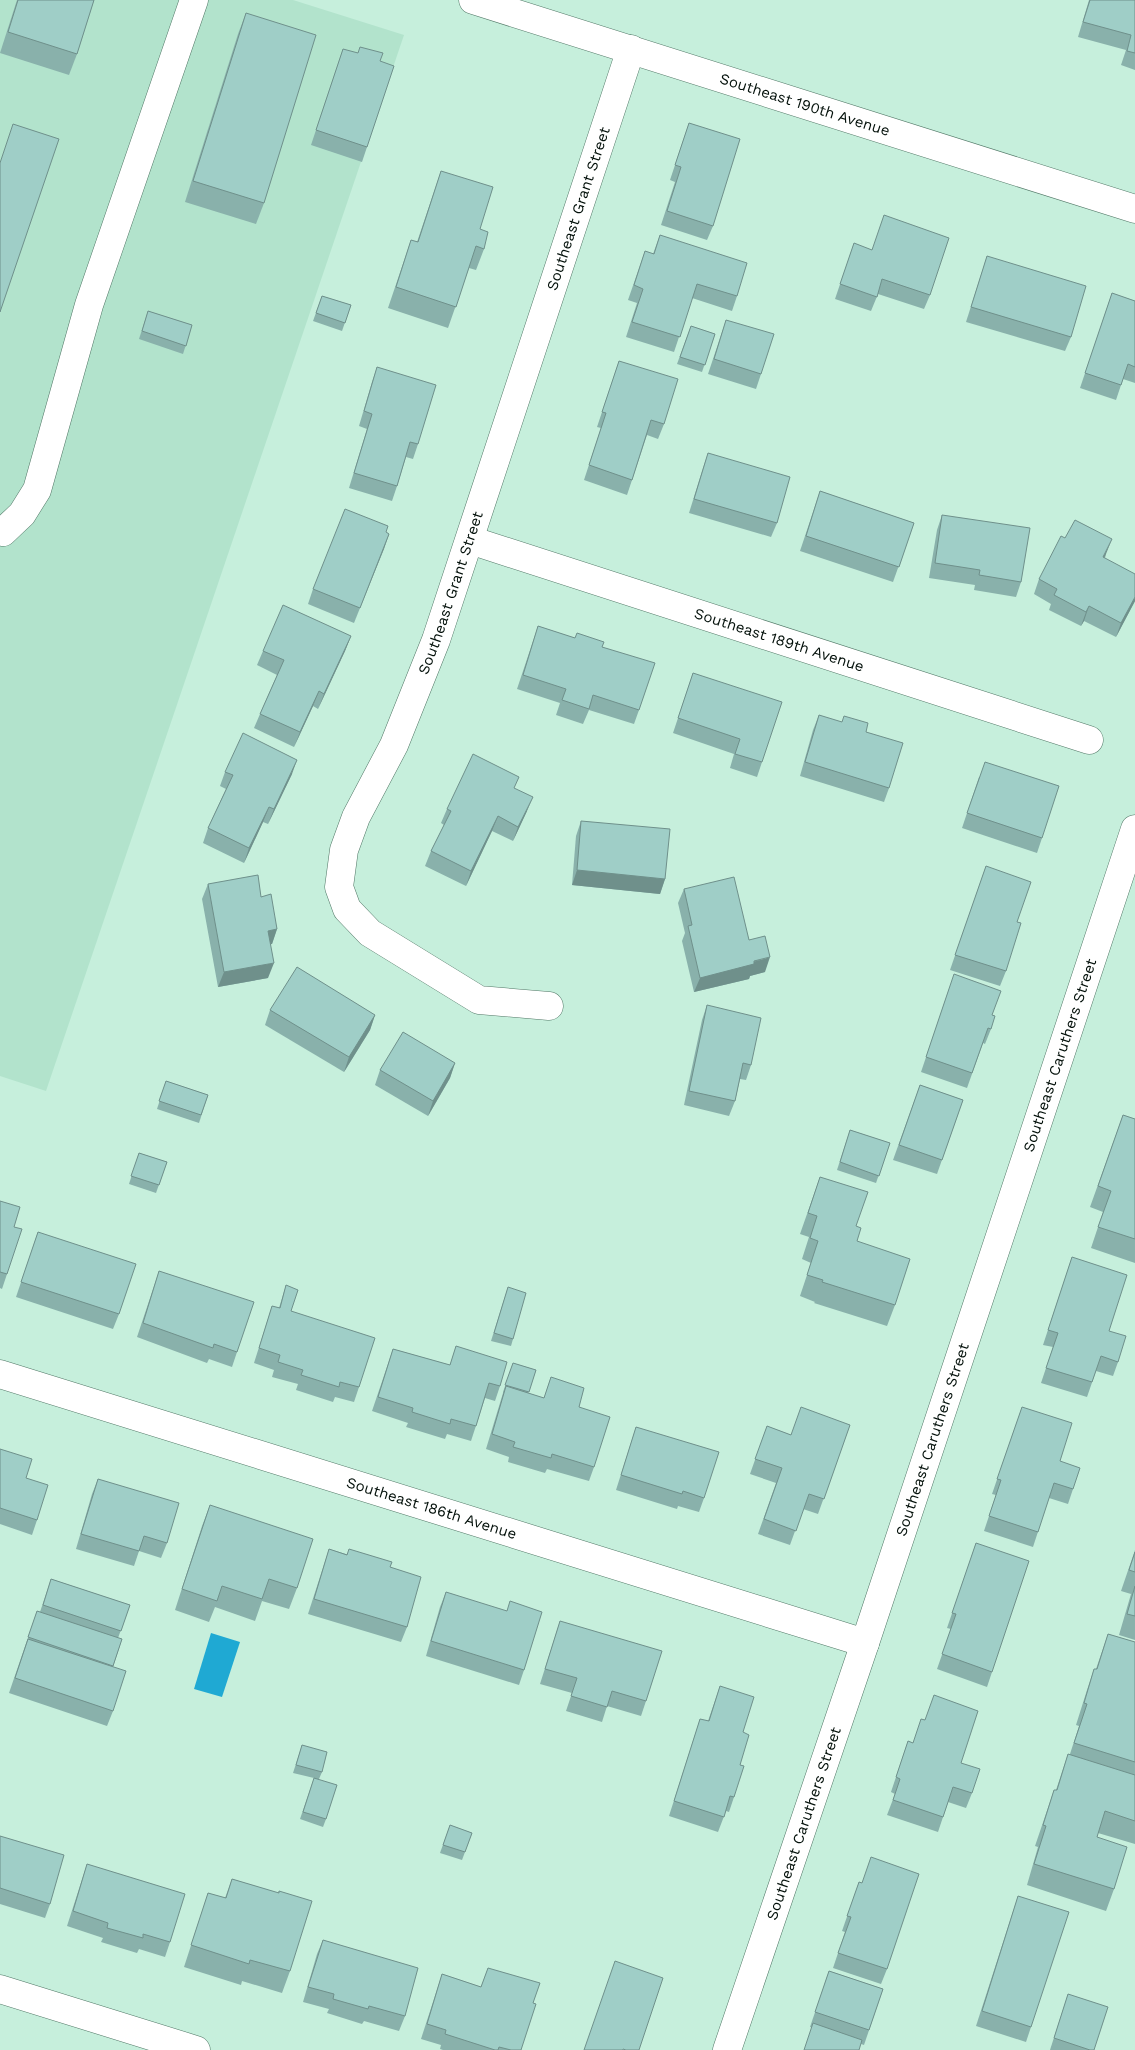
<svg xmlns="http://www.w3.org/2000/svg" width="1135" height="2050" font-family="'Work Sans',sans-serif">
<rect width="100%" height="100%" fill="#c6efdc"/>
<path fill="#b2e3cc" d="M0,0H293L404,35L46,1091L0,1076Z"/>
<path fill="#1fa9d3" d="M211,1633L240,1642L222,1697L194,1689Z"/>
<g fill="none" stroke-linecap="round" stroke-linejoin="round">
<defs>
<g id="minor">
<path id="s1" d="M473,0L1135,209"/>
<path d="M0,531L3,532L22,514L37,490L89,305L194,0"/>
<path id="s2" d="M470,540L1089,740"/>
<path id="s3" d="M549,1006L479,1000L370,933L347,909L339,887L344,850L356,817L394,745L436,640L631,49"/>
<path id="s4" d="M0,1374L865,1643"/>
<path d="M0,1989L196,2050"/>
<path id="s5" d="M727,2050L865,1643L1135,829"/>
</g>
</defs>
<use href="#minor" stroke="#527867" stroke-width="29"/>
<use href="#minor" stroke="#fff" stroke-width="28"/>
</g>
<g fill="#89b1ab">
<path d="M17,0H94L77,54L69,75L0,53Z"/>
<path d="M1089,0H1135V70L1121,65L1126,50L1078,37Z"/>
<path d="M246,13L264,203L256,224L185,202L238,34Z"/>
<path d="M343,49L367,147L362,162L311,145Z"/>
<path d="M689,123L713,226L707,240L661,225L675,182L670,180Z"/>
<path d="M441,171L480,229L484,249L476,270L469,268L448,328L388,308L411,240L417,242Z"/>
<path d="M660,235L737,296L732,311L692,298L674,352L626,337L637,303L628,300L645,251L653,254Z"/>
<path d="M854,243L930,295L924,309L878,294L871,311L835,299Z"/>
<path d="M987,256L1071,337L1065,351L966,322Z"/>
<path d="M1112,293L1135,301V383L1123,379L1116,400L1080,388Z"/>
<path d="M322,296L351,305L342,331L313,321Z"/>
<path d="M148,311L192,325L183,354L139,339Z"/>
<path d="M726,320L761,374L756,389L708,374Z"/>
<path d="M691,326L715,334L702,372L677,364Z"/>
<path d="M619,361L664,424L658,439L647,435L627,495L584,480L601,428L597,427Z"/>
<path d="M377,367L418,444L413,459L406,457L397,486L392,501L349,488L367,429L359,426L372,382Z"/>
<path d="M708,453L777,523L771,537L689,513L703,468Z"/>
<path d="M820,491L914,523L893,582L800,551Z"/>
<path d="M942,515L1021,582L1016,597L974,590L975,585L929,578L937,530Z"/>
<path d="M386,532L389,534L354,623L308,604L313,589Z"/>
<path d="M1106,554L1105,558L1135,601L1116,637L1084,621L1081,626L1049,610L1051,604L1034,594L1039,579Z"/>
<path d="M538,626L602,647L639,710L634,724L589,710L583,724L556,715L560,703L517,689Z"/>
<path d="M351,636L345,651L318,709L313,706L294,747L254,728L260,714L277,675L257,665L263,651Z"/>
<path d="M693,673L762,762L757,777L730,768L734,754L673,733Z"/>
<path d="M819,715L889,788L884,802L800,776L813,730Z"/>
<path d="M225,772L292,774L268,824L263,822L244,863L203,843L208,828L226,789L220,786Z"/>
<path d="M979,777L1042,838L1037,853L962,828Z"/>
<path d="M515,789L527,811L513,841L492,831L466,886L425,866L431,851L444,825L441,823L447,809Z"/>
<path d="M581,821L665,879L660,894L572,885L576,836Z"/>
<path d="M986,866L1017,922L1006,971L1000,986L950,970Z"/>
<path d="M208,884L261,897L277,929L272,944H270L268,978L218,987L202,899Z"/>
<path d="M684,889L749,940L765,972L750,976L749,979L694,992L682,941L685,933L678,903Z"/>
<path d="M949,989L992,1015L991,1029L985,1044L983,1043L967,1088L921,1072Z"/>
<path d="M707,1005L751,1065L746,1080L740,1079L735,1101L729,1116L684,1105L702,1020Z"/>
<path d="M270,1010L375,1015L370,1030L344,1072L265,1025Z"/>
<path d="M455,1063L450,1078L428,1116L375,1085L380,1070Z"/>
<path d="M166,1081L208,1095L199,1123L157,1109Z"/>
<path d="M920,1085L963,1100L937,1174L893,1160Z"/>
<path d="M1123,1115L1135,1119V1263L1091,1248L1103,1212L1090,1207Z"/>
<path d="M850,1130L890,1143L876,1183L837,1170Z"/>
<path d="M139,1153L167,1162L156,1193L129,1184Z"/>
<path d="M820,1177L856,1226L857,1241L895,1305L887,1326L814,1303L815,1302L800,1296L811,1263L802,1259L809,1237L800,1234Z"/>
<path d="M0,1201L14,1227L7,1274L2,1289L0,1288Z"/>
<path d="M38,1232L119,1314L113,1329L16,1297Z"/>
<path d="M1072,1257L1109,1331L1118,1362L1113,1376L1096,1371L1087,1397L1041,1383L1053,1347L1043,1345Z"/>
<path d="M159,1271L237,1352L232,1367L209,1359L207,1363L137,1337Z"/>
<path d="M286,1285L291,1311L359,1387L354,1402L335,1397L333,1402L296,1390L298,1384L272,1377L274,1370L254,1363L272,1306L279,1308Z"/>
<path d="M508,1287L513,1339L511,1346L491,1341Z"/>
<path d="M456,1346L500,1386L495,1401L485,1398L471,1441L447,1434L445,1439L406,1427L408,1423L372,1411L393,1349L450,1365Z"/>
<path d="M513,1363L536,1370L528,1393L544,1398L551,1377L579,1407L594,1467L589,1481L547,1469L545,1473L508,1462L509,1457L486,1449L503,1393V1392Z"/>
<path d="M1022,1407L1060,1461L1073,1489L1068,1504L1049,1498L1033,1547L984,1531L996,1495L992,1494Z"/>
<path d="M850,1425L818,1514L803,1509L790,1545L758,1534L776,1483L750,1474L767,1426L791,1435Z"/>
<path d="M636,1427L704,1498L699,1512L678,1506L677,1509L616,1490Z"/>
<path d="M0,1449L26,1478L37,1520L32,1535L0,1524Z"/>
<path d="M98,1479L167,1543L161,1558L139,1551L134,1566L76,1549L92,1494Z"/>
<path d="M210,1505L297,1588L289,1609L262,1601L255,1621L215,1607L209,1622L175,1610L202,1526Z"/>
<path d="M976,1543L992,1672L987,1687L937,1669L951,1629L947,1628Z"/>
<path d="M329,1549L390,1567L407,1627L401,1642L308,1614Z"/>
<path d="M1135,1550V1640L1119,1635L1131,1594L1121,1591Z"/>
<path d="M51,1579L130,1605L118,1638L122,1639L113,1667V1711L107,1726L9,1693L37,1611L40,1612Z"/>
<path d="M446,1592L524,1670L519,1685L426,1656L440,1607Z"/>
<path d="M560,1621L646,1701L641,1716L607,1706L602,1722L566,1711L572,1693L540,1684Z"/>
<path d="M1108,1634L1135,1642V1844L1098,1833L1097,1837L1114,1889L1106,1911L1027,1885L1038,1847L1035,1846L1054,1790H1056L1068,1754H1070L1079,1726L1076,1725L1087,1690L1094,1669H1096Z"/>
<path d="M720,1686L743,1732L740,1765L734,1797L729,1812L726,1811L718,1832L669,1816L700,1719L708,1721Z"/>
<path d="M908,1741L961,1763L972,1793L966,1808L948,1802L938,1832L887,1815L895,1794L891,1792Z"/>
<path d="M302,1745L322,1772L319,1779L326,1819L323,1827L300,1819L314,1778L293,1773Z"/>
<path d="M450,1825L472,1833L462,1860L440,1853Z"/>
<path d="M0,1836L50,1904L45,1918L0,1904Z"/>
<path d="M87,1864L170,1942L165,1957L139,1949L137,1953L101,1942L103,1938L67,1926Z"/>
<path d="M232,1879L278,1893L279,1891L290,1971L282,1993L242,1981L241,1985L184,1967L208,1893L225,1898Z"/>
<path d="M859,1882L887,1969L881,1984L833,1968L845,1932L842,1931Z"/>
<path d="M1018,1896L1031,2027L1026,2042L976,2026Z"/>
<path d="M323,1940L405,2016L399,2031L364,2021L362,2024L327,2013L329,2009L303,2002L317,1954Z"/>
<path d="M488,1968L533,2003L521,2050H443L440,2049L441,2045L421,2039L442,1974L481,1987Z"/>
<path d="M829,1971L883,1989L864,2045L810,2027Z"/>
<path d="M1068,1994L1094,2050H1050Z"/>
</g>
<g fill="#6f908b">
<path d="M389,534L384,549L354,623L360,608Z"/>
<path d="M1112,539L1106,554L1097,572L1103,557Z"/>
<path d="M1135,597V601L1116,637L1121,623Z"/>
<path d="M1089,606L1084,621L1081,626L1086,612Z"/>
<path d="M351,636L345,651L318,709L324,694Z"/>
<path d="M319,691L313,706L294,747L300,732Z"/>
<path d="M297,760L292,774L268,824L274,809Z"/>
<path d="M533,797L527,811L513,841L518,827Z"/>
<path d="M269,807L263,822L244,863L249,848Z"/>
<path d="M498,816L492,831L466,886L471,871Z"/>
<path d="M577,870L665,879L660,894L572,885Z"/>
<path d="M277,929L272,944L262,946L268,931Z"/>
<path d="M770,957L765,972L750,976L749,979L694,992L700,978Z"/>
<path d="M274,963L268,978L218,987L224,972Z"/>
<path d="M375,1015L370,1030L344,1072L349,1057Z"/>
<path d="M455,1063L450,1078L428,1116L433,1101Z"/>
</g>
<g fill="#9fcec7" stroke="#6f908b">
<path d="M18,0H94L77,54L8,32Z"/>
<path d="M1090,0H1135V53L1127,51L1131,35L1083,22Z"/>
<path d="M246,13L316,35L264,203L193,181Z"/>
<path d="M360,47L383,53L380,61L394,66L367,147L316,130L343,49L358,53Z"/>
<path d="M689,123L740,139L713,226L667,211L681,167L675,165Z"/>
<path d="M13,124L59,139L0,312V163Z"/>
<path d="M441,171L493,187L480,229L488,232L484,249L476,246L456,307L396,287L411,240L418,242Z"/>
<path d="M884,215L949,238L930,295L882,279L877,297L840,284L854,243L872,250Z"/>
<path d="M660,235L747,263L737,296L697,284L680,337L632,322L643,289L634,285L645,251L654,254Z"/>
<path d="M987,256L1086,286L1071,337L971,307Z"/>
<path d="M1112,293L1135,301V367L1128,364L1121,385L1085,373Z"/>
<path d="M322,296L351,305L345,323L316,313Z"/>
<path d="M148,311L192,325L186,346L142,331Z"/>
<path d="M726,320L774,334L761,374L714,359Z"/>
<path d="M691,326L715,334L705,365L680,357Z"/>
<path d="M619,361L678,379L664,424L651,420L632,480L589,465L606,413L602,412Z"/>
<path d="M377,367L436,385L418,444L410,442L397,486L354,473L372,414L364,411Z"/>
<path d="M708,453L790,477L777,523L694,499Z"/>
<path d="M820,491L914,523L899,567L806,536Z"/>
<path d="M345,509L388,526L386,532L389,534L360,608L313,589Z"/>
<path d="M942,515L1030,528L1021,582L979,575L980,570L935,563Z"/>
<path d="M1075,520L1112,539L1103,557L1135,574V597L1121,623L1089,606L1086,612L1054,595L1057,589L1039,579L1061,536L1065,538Z"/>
<path d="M283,605L351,636L324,694L319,691L300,732L260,714L284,660L263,651Z"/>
<path d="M538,626L575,638L577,633L604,642L602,647L655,663L639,710L593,695L589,709L562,700L566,689L523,675Z"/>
<path d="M693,673L782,702L762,762L735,754L740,739L678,718Z"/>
<path d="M819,715L842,722L844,716L868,723L866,732L903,743L889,788L805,762Z"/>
<path d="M243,733L297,760L274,809L269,807L249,848L208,828L233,775L225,772Z"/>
<path d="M473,754L519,777L514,788L533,797L518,827L498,816L471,871L431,851L451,811L447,809Z"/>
<path d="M985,762L1059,786L1042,838L967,813Z"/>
<path d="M581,821L670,829L665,879L577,870Z"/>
<path d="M986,866L1031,882L1017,922L1021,923L1006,971L955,955Z"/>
<path d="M258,875L261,897L271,894L277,929L268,931L274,963L224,972L208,884Z"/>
<path d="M734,877L749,940L765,936L770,957L754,961V964L700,978L688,926L692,925L684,889Z"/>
<path d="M297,967L375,1015L349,1057L270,1010Z"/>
<path d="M954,974L1001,991L992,1015L995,1016L991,1029L988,1028L972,1073L926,1057Z"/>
<path d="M707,1005L761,1018L751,1065L743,1063L735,1101L689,1091Z"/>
<path d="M403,1032L455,1063L433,1101L380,1070Z"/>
<path d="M166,1081L208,1095L201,1115L159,1101Z"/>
<path d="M920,1085L963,1100L942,1160L899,1145Z"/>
<path d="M1123,1115L1135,1119V1239L1098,1227L1111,1191L1098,1186Z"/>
<path d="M850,1130L890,1143L879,1176L840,1162Z"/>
<path d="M139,1153L167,1162L159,1185L131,1176Z"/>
<path d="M820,1177L868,1192L856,1226L861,1228L857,1241L910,1259L895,1305L822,1282L823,1280L807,1275L818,1241L810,1238L817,1216L808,1213Z"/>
<path d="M0,1201L20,1207L14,1227L22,1229L7,1274L0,1272Z"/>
<path d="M38,1232L136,1264L119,1314L21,1282Z"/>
<path d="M1072,1257L1127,1275L1109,1331L1126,1336L1118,1362L1101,1356L1092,1382L1046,1368L1058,1333L1048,1330Z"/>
<path d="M159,1271L254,1302L237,1352L214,1344L213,1348L143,1323Z"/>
<path d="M286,1285L298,1290L291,1311L375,1338L359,1387L340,1382L339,1387L301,1375L303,1370L278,1362L280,1355L259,1348L272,1306L280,1308Z"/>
<path d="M508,1287L526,1293L513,1339L494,1333Z"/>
<path d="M456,1346L507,1362L500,1386L489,1383L476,1426L451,1419L450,1424L412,1412L413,1408L378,1397L393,1349L450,1365Z"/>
<path d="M513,1363L536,1370L529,1392L505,1385Z"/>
<path d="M551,1377L584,1388L579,1407L610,1417L594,1467L552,1454L551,1458L513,1447L515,1442L492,1434L506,1386L544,1398Z"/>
<path d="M801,1407L850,1425L824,1499L809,1494L796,1531L764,1519L782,1468L755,1459L767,1426L791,1435Z"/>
<path d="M1022,1407L1072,1423L1060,1461L1080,1468L1073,1489L1054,1483L1038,1532L989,1516L1001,1480L997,1479Z"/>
<path d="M636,1427L719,1452L704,1498L683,1491L682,1494L621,1475Z"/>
<path d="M0,1449L32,1459L26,1478L48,1485L37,1520L0,1508Z"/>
<path d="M98,1479L179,1503L167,1543L144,1536L139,1551L81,1534Z"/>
<path d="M210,1505L313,1539L297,1588L269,1579L262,1599L222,1586L217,1601L182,1589Z"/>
<path d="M976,1543L1029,1561L992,1672L942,1654L956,1614L952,1613Z"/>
<path d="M329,1549L347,1555L349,1549L392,1562L390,1567L421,1577L407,1627L314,1599Z"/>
<path d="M1135,1552V1572L1129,1570Z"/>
<path d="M51,1579L130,1605L121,1631L43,1605Z"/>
<path d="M1135,1586V1616L1127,1614Z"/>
<path d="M446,1592L507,1611L510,1601L542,1612L524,1670L431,1641Z"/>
<path d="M37,1611L122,1639L113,1666L28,1637Z"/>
<path d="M560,1621L662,1651L646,1701L612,1691L607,1707L571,1696L577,1678L545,1669Z"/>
<path d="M1108,1634L1135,1642V1762L1074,1743L1087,1704L1084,1703L1094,1669H1097Z"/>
<path d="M28,1639L126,1671L113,1711L15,1678Z"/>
<path d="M720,1686L754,1697L743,1732L749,1735L740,1765L744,1766L734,1797L730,1796L724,1817L674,1801L700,1719L709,1721Z"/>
<path d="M934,1695L978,1711L961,1763L980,1769L972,1793L953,1787L943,1817L893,1800L900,1779L896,1777L908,1741L913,1743L921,1719L925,1720Z"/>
<path d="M302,1745L327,1752L322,1772L296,1765Z"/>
<path d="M1068,1754L1135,1775V1821L1105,1811L1097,1837L1127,1847L1114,1889L1034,1864L1046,1826L1043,1825L1054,1790H1057Z"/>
<path d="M314,1778L337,1785L326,1819L303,1812Z"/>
<path d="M450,1825L472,1833L465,1852L443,1845Z"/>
<path d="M0,1836L64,1855L50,1904L0,1888Z"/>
<path d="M871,1857L919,1874L887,1969L838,1953L851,1917L847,1916L859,1882L862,1883Z"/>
<path d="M87,1864L185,1894L170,1942L143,1934V1938L107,1928L108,1923L73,1911Z"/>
<path d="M232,1879L279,1893V1891L312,1901L290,1971L250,1960L249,1964L191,1945L208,1893L226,1898Z"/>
<path d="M1018,1896L1069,1912L1031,2027L982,2011Z"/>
<path d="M323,1940L418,1968L405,2016L369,2006L368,2009L333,1999L334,1994L308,1987Z"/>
<path d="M615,1961L663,1978L639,2050H626L623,2049V2050H584Z"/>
<path d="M488,1968L540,1983L533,2003L536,2004L521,2050H511L499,2047L498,2050H495L445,2034L446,2030L427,2024L442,1974L481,1987Z"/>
<path d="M829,1971L883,1989L869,2030L815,2012Z"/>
<path d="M1068,1994L1108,2007L1094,2050H1090L1054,2038Z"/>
<path d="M813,2023L862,2040L859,2050H804Z"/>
</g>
<g text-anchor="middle" stroke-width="4" stroke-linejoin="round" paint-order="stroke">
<g font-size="15" fill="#03100a" stroke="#c6efdc">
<text dy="5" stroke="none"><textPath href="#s1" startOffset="348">Southeast 190th Avenue</textPath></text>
<text dy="5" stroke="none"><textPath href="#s3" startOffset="976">Southeast Grant Street</textPath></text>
<text dy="5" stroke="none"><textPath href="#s3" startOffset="571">Southeast Grant Street</textPath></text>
<text dy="5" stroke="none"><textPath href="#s2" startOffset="325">Southeast 189th Avenue</textPath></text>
<text dy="5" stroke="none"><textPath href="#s5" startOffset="1049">Southeast Caruthers Street</textPath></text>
<text dy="5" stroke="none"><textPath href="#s5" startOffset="644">Southeast Caruthers Street</textPath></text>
<text dy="5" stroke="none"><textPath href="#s4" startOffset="452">Southeast 186th Avenue</textPath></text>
<text dy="5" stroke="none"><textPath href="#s5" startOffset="239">Southeast Caruthers Street</textPath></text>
</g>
</g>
</svg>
